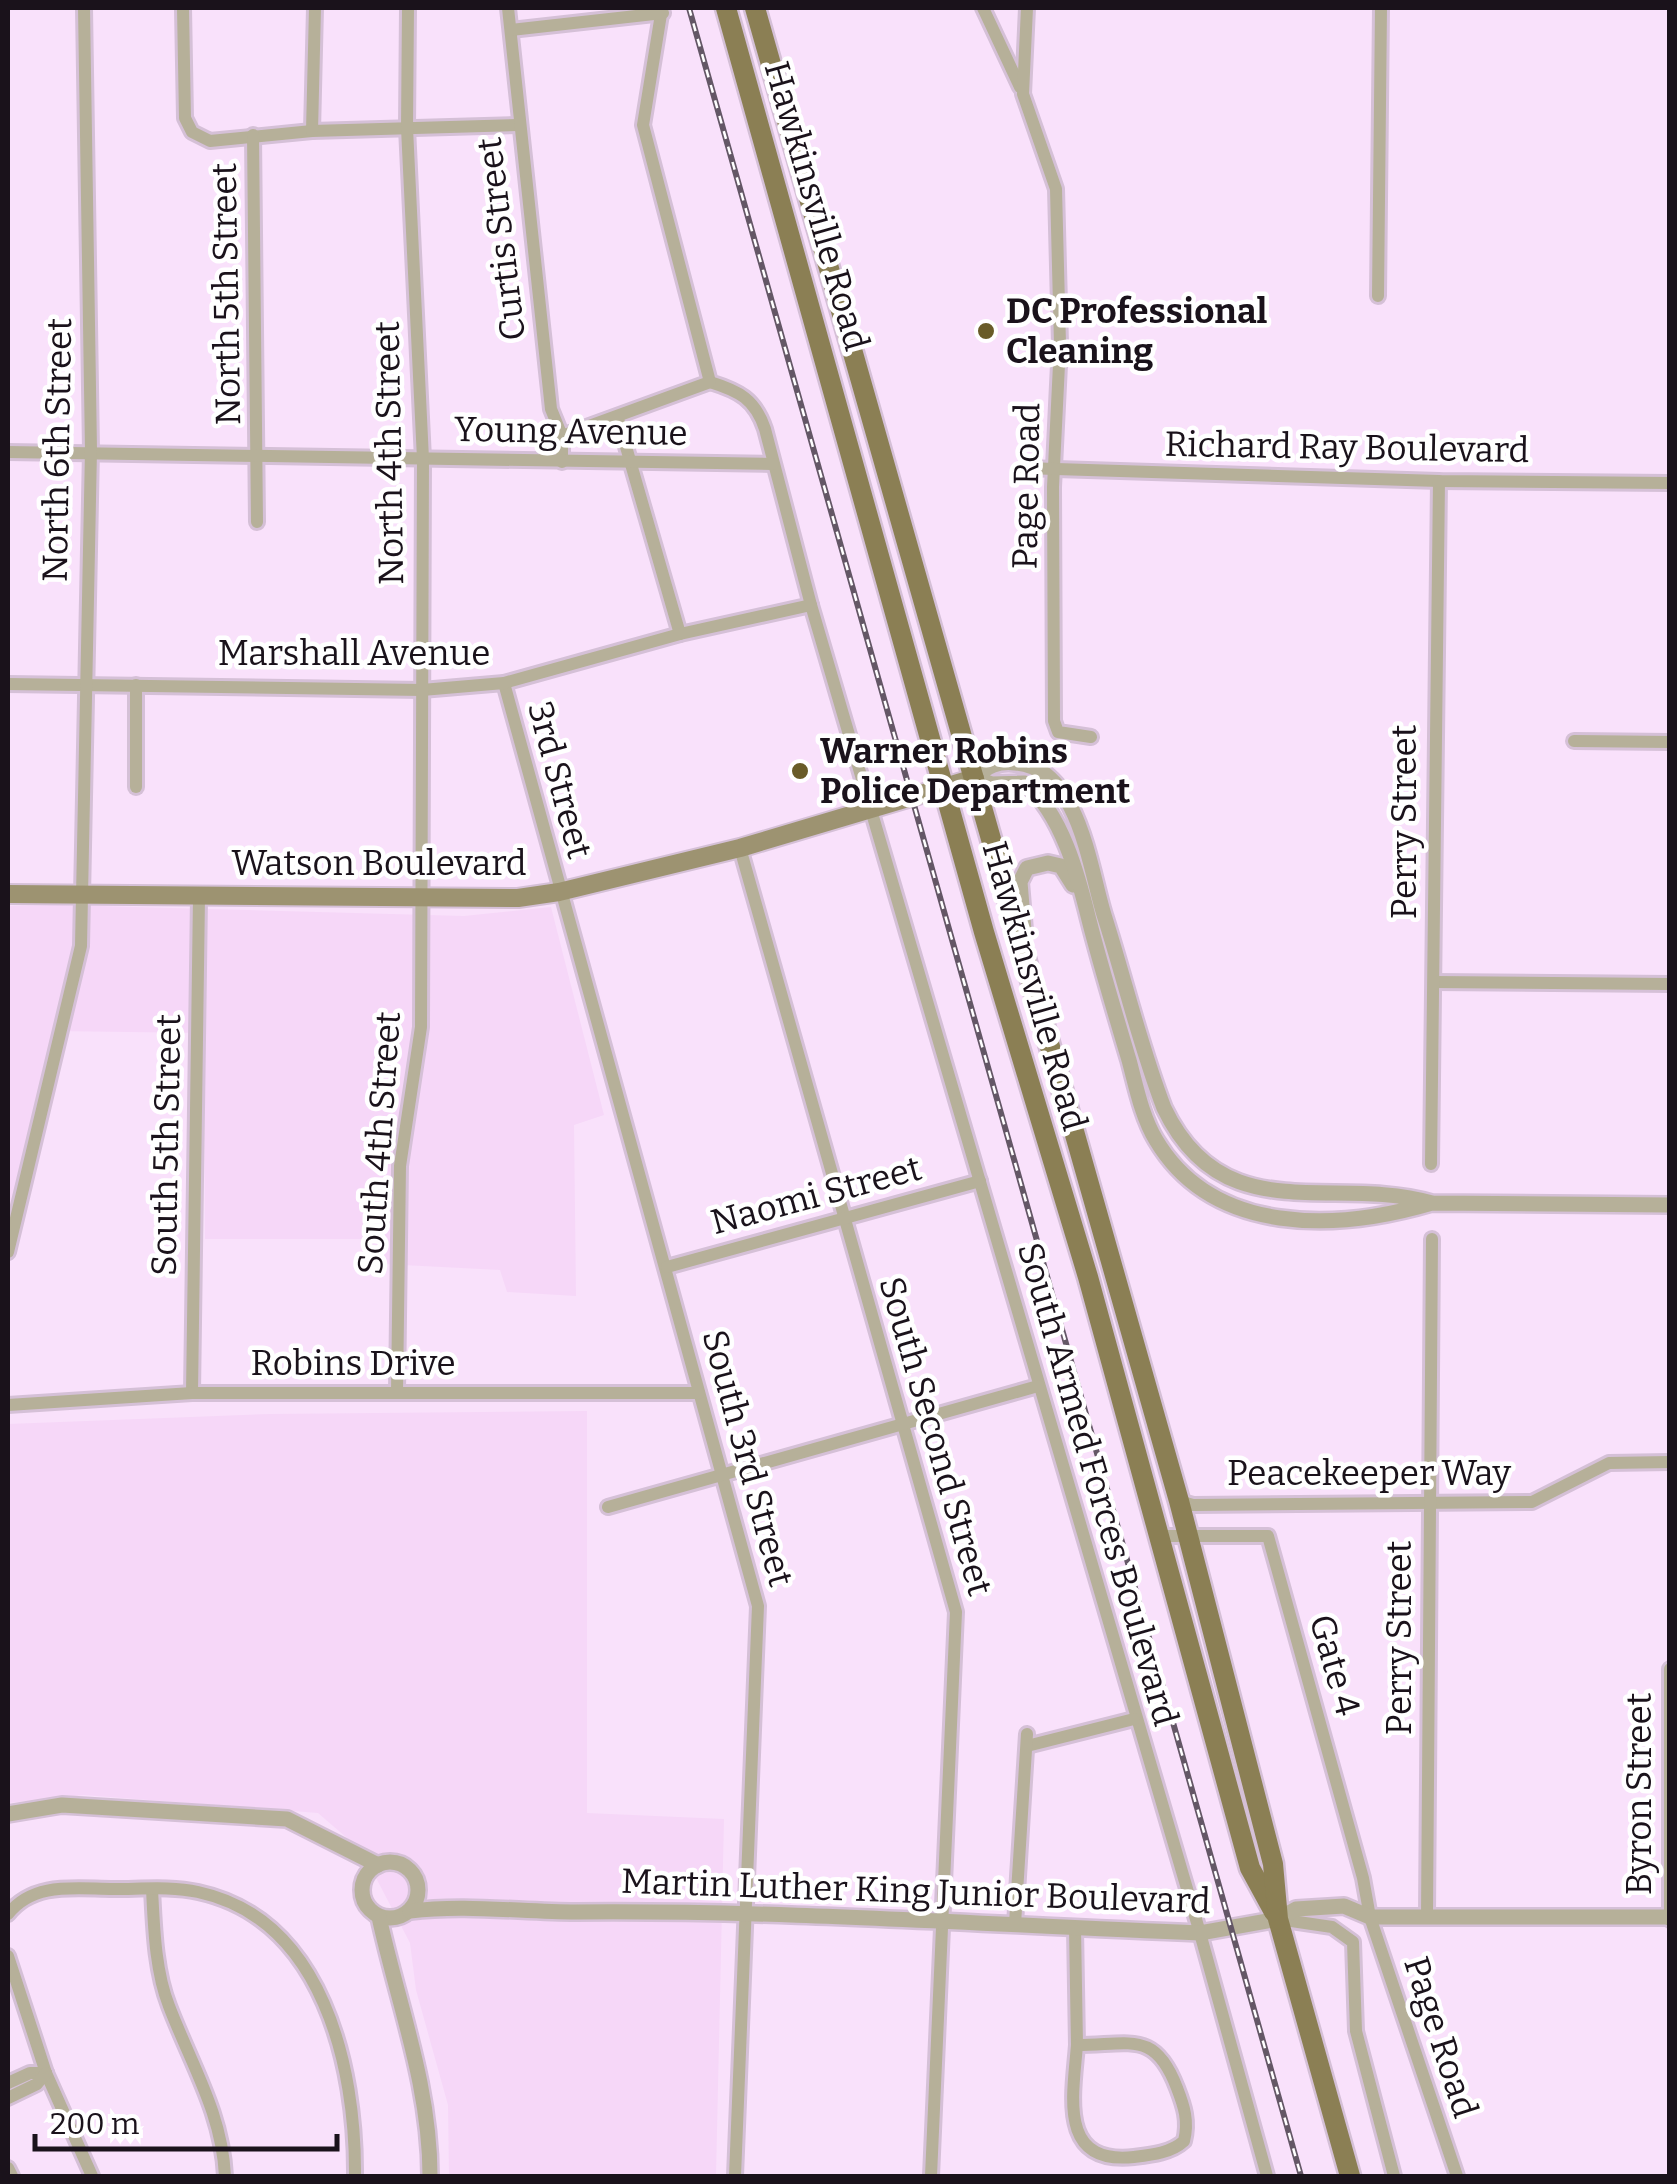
<svg xmlns="http://www.w3.org/2000/svg" width="1677" height="2184" font-family="Bitter,serif">
<rect width="100%" height="100%" fill="#f9e1fb"/>
<g fill="#f6d7f8">
<path d="M61,905L464,916L551,907L604,1115L574,1125L576,1296L507,1292L500,1270L383,1264V1239H205L204,1033L53,1031L8,1220V906Z"/>
<path d="M587,1411V1813L724,1819L716,2176H449L448,2105L416,1990L410,1943L362,1851L318,1813L84,1795L8,1803V1424L270,1414Z"/>
</g>
<g fill="none" stroke-linecap="round" stroke-linejoin="round">
<defs>
<g id="minor">
<path d="M183,8L185,118L192,132L210,141L312,131L518,125"/>
<path d="M508,8L551,409L562,436V462"/>
<path d="M662,8L643,125L710,382C739,391 755,399 765,429L811,605L1200,1933L1267,2176"/>
<path d="M983,8L1020,87"/>
<path d="M1027,8L1023,94L1056,189L1060,344L1053,487L1054,721L1058,732L1091,737"/>
<path d="M511,30L663,13"/>
<path d="M312,131L315,8"/>
<path d="M253,135L257,522"/>
<path d="M1378,296L1381,8"/>
<path d="M618,419L680,634"/>
<path d="M562,436L710,382"/>
<path d="M8,452L773,464"/>
<path d="M1024,468L1439,481L1670,483"/>
<path d="M504,683L758,1606L735,2176"/>
<path d="M8,684L422,690L504,683L680,634L811,605"/>
<path d="M1574,741L1670,742"/>
<path d="M136,787V685"/>
<path d="M740,848L956,1612L931,2176"/>
<path d="M1434,982L1670,984"/>
<path d="M1431,1164L1439,481"/>
<path d="M8,1252L81,946L91,450L84,8"/>
<path d="M667,1267L980,1181"/>
<path d="M397,1392L400,1166L421,1027L423,459L407,128L408,8"/>
<path d="M192,1393L199,897"/>
<path d="M8,1405L192,1393H699"/>
<path d="M1179,1501L1193,1505L1532,1502L1609,1463L1670,1462"/>
<path d="M608,1507L1038,1386"/>
<path d="M1159,1536H1268L1363,1878L1370,1917L1457,2176"/>
<path d="M1670,1669V1920"/>
<path d="M1027,1746L1134,1719"/>
<path d="M152,1889C154,1927 155,1970 169,2006C191,2064 222,2113 225,2176"/>
<path d="M8,1914C34,1881 76,1889 114,1889C141,1889 172,1886 198,1892C323,1919 356,2067 355,2176"/>
<path d="M1427,1916L1432,1239"/>
<path d="M1278,1919L1332,1927L1353,1942L1356,2031L1394,2176"/>
<path d="M1015,1924L1027,1734"/>
<path d="M1075,1928L1077,2045"/>
<path d="M8,1956L46,2073L92,2176"/>
<path d="M1077,2045C1131,2045 1155,2030 1177,2088C1184,2106 1189,2121 1184,2141C1171,2153 1151,2155 1134,2157C1058,2165 1073,2096 1077,2045Z"/>
<path d="M8,2083L30,2073H46"/>
<path d="M8,2098L37,2084L46,2073"/>
<path d="M8,2168L12,2176"/>
</g>
<g id="tertiary">
<path d="M1024,930L1020,882L1027,868L1048,863L1061,866L1073,885"/>
<path d="M1432,1203C1337,1231 1213,1236 1156,1140C1142,1117 1136,1086 1129,1060C1115,1013 1101,967 1089,920C1078,875 1062,814 1025,783L992,784L975,778C987,766 998,761 1015,763C1080,767 1090,873 1105,918C1125,981 1140,1046 1164,1108C1223,1232 1333,1174 1432,1203L1670,1205"/>
<path d="M8,1814L62,1805L287,1819L378,1865"/>
<circle cx="390" cy="1890" r="28"/>
<path d="M410,1911C465,1904 521,1912 576,1912C784,1910 992,1925 1200,1933L1278,1919L1296,1909L1344,1906L1370,1917H1670"/>
<path d="M379,1917C398,2004 430,2085 430,2176"/>
</g>
<path id="secondary" d="M8,894L518,898L559,892L740,848L975,778"/>
<g id="primary">
<path d="M726,8L984,932L1088,1277L1250,1868L1274,1912"/>
<path d="M755,8L1179,1501L1273,1864L1278,1919L1350,2176"/>
</g>
</defs>
<use href="#minor" stroke="#d5c0d7" stroke-width="18"/>
<use href="#tertiary" stroke="#d5c0d7" stroke-width="20"/>
<use href="#secondary" stroke="#d5c0d7" stroke-width="22"/>
<use href="#primary" stroke="#d5c0d7" stroke-width="25"/>
<use href="#minor" stroke="#b6b099" stroke-width="12"/>
<use href="#tertiary" stroke="#b6b099" stroke-width="15"/>
<use href="#secondary" stroke="#9d9371" stroke-width="18"/>
<use href="#primary" stroke="#8b7f54" stroke-width="20"/>
<defs>
<path id="rail" d="M689,8L1301,2176"/>
</defs>
<use href="#rail" stroke="#645766" stroke-width="6"/>
<use href="#rail" stroke="#fff" stroke-width="2.5" stroke-dasharray="8" stroke-linecap="butt"/>
</g>
<g fill="#695b28" stroke="#fff" stroke-width="4">
<circle cx="986" cy="331" r="10"/>
<circle cx="800" cy="771" r="10"/>
</g>
<g text-anchor="middle" stroke-width="9" stroke-linejoin="round" paint-order="stroke">
<g font-size="35" fill="#1a121b" stroke="#fff">
<text transform="translate(817 206) rotate(74)" y="12">Hawkinsville Road</text>
<text transform="translate(501 239) rotate(-97)" y="12">Curtis Street</text>
<text transform="translate(226 294) rotate(-91)" y="12">North 5th Street</text>
<text transform="translate(571 431) rotate(1)" y="12">Young Avenue</text>
<text transform="translate(1347 447) rotate(1)" y="12">Richard Ray Boulevard</text>
<text transform="translate(57 450) rotate(-89)" y="12">North 6th Street</text>
<text transform="translate(389 453) rotate(-91)" y="12">North 4th Street</text>
<text transform="translate(1026 486) rotate(-89)" y="12">Page Road</text>
<text x="354" y="665">Marshall Avenue</text>
<text transform="translate(560 780) rotate(75)" y="12">3rd Street</text>
<text transform="translate(1404 822) rotate(-90)" y="12">Perry Street</text>
<text x="379" y="875">Watson Boulevard</text>
<text transform="translate(1035 986) rotate(74)" y="12">Hawkinsville Road</text>
<text transform="translate(379 1143) rotate(-86)" y="12">South 4th Street</text>
<text transform="translate(166 1145) rotate(-89)" y="12">South 5th Street</text>
<text transform="translate(816 1195) rotate(-15)" y="12">Naomi Street</text>
<text x="353" y="1375">Robins Drive</text>
<text transform="translate(936 1436) rotate(74)" y="12">South Second Street</text>
<text transform="translate(748 1458) rotate(75)" y="12">South 3rd Street</text>
<text x="1369" y="1485">Peacekeeper Way</text>
<text transform="translate(1098 1484) rotate(74)" y="12">South Armed Forces Boulevard</text>
<text transform="translate(1399 1638) rotate(-90)" y="12">Perry Street</text>
<text transform="translate(1335 1665) rotate(74)" y="12">Gate 4</text>
<text transform="translate(1639 1794) rotate(-90)" y="12">Byron Street</text>
<text transform="translate(916 1891) rotate(2)" y="12">Martin Luther King Junior Boulevard</text>
<text transform="translate(1441 2037) rotate(72)" y="12">Page Road</text>
</g>
<g font-size="35" font-weight="bold" fill="#1a121b" stroke="#fff" text-anchor="start">
<text x="1006" y="323">DC Professional<tspan x="1006" dy="40">Cleaning</tspan></text>
<text x="820" y="763">Warner Robins<tspan x="820" dy="40">Police Department</tspan></text>
</g>
</g>
<rect width="1677" height="2184" fill="none" stroke="#1a121b" stroke-width="20"/>
<path d="M35 2134v15h302v-15" fill="none" stroke="#1a121b" stroke-width="5"/>
<text x="50" y="2134" font-size="30" fill="#1a121b" stroke="#ffffff" stroke-width="8" paint-order="stroke">200 m</text>
</svg>
